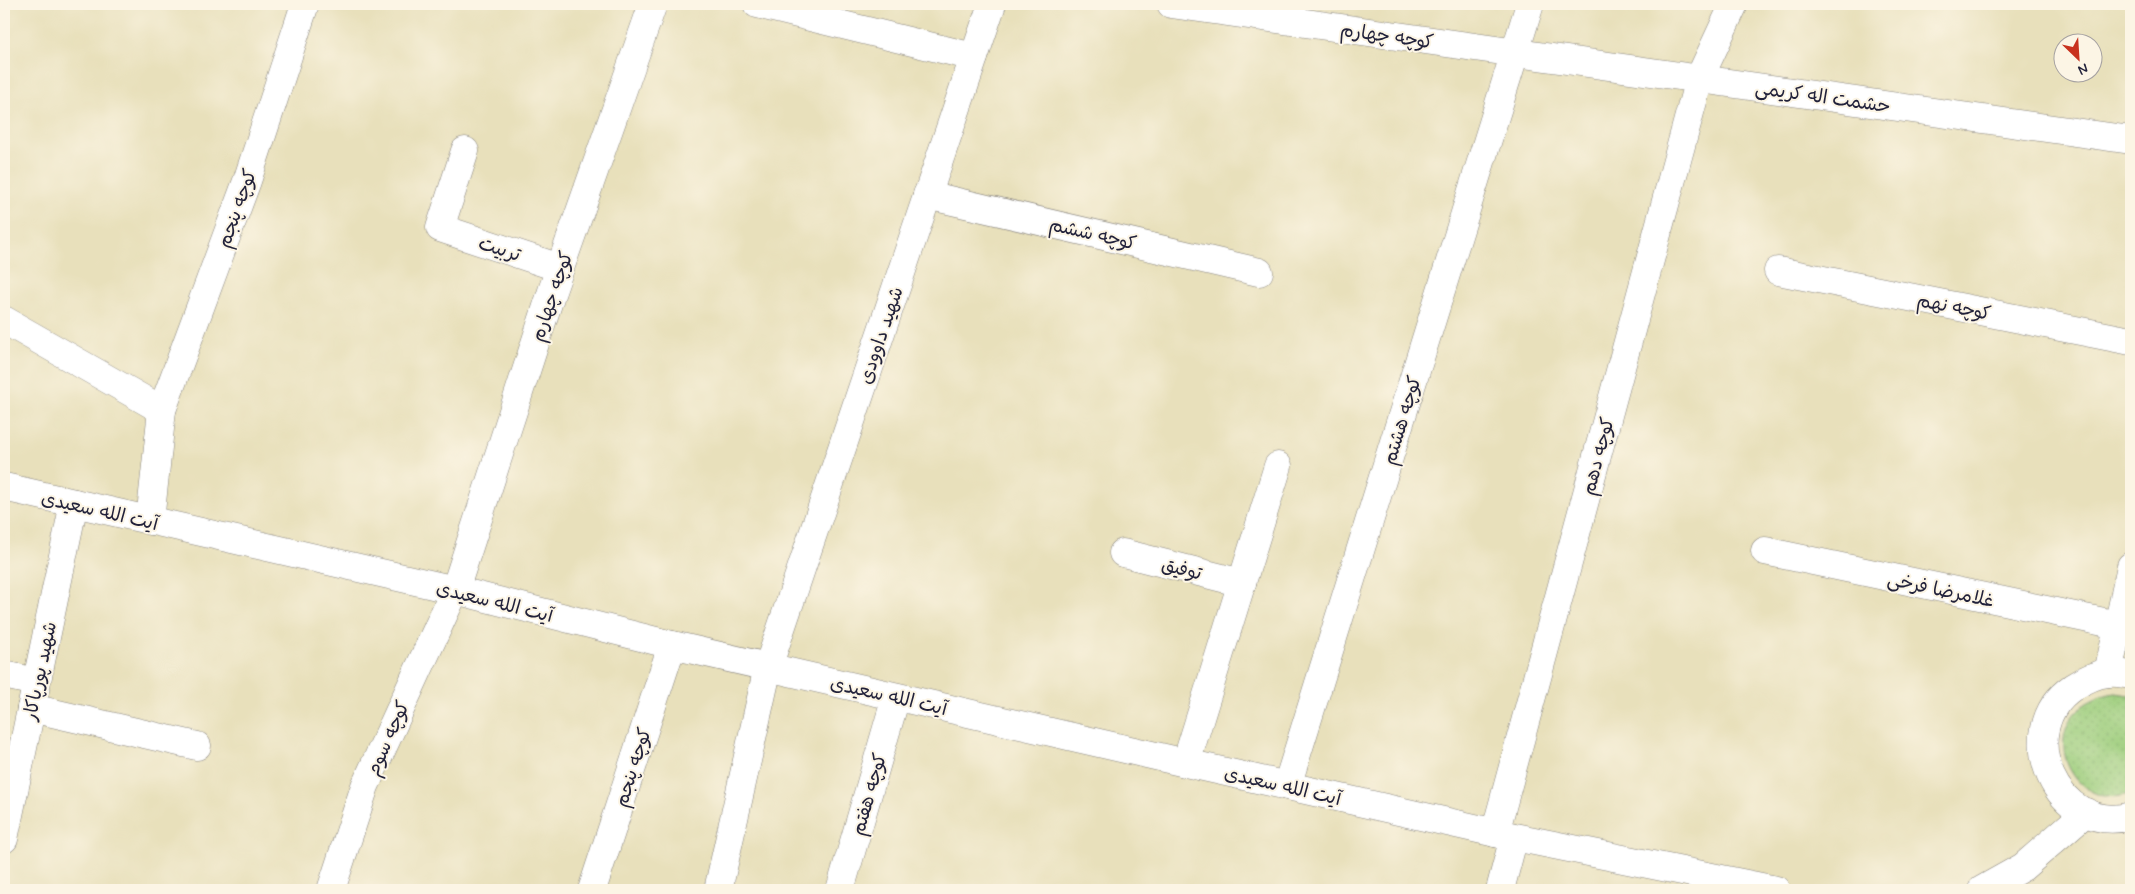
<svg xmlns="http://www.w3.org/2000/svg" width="2135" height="894" font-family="Mynerve,'Playpen Sans Arabic',sans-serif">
<defs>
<pattern id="grass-dots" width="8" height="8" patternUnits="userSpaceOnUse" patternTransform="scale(1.25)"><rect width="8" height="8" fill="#9dce7d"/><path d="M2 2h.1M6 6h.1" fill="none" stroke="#87b16d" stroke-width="1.8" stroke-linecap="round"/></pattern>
</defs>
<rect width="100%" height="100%" fill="#fcf5e5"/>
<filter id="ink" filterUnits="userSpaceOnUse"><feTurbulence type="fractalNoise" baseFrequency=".02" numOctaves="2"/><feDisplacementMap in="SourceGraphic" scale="10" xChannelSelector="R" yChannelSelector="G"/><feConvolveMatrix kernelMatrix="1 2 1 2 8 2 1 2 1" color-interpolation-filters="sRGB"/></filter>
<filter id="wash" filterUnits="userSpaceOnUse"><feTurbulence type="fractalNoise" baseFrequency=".0096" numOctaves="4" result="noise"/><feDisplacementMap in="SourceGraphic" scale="20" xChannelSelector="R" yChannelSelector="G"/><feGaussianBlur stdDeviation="1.12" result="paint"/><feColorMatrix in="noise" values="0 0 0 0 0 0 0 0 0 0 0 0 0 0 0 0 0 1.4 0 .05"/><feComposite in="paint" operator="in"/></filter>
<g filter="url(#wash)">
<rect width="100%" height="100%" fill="#e8e0bb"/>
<path fill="url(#grass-dots)" stroke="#60785c" d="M2115,693L2131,695V793C2067,818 2026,708 2115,693Z"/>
</g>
<g filter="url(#ink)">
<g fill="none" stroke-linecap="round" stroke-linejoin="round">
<defs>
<g id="street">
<path d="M757,4L974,57"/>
<path d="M1171,4L2131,140"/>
<path d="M465,151L440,228L560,268"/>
<path d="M927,195L1259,272"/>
<path d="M1778,271L2131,341"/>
<path d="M4,320L162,410L150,521"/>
<path d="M162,410L247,181L305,4"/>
<path d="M1765,551L2118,625"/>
<path d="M1123,553L1242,583"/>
<path d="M2108,673L2131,566"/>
<path d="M4,675L36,682"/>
<path d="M31,708L197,746"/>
<path d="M1186,763L1278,466"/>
<path d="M1287,786L1530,4"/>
<path d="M1495,833L1699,79L1734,4"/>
<path d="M4,839L74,503"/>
<path d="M331,890L365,786L455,590L552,291L653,4"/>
<path d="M592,890L672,645"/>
<path d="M718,890L768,667L992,4"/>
<path d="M840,890L896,697"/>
<path d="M1500,890L1514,837"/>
</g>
<g id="secondary">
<path d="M4,487L455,590L672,645L1186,763L1514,837L1776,890"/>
<path d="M2131,675C2124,674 2116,672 2108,673C2096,674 2084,680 2073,687C2010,730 2057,837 2131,816"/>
<path d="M1982,890L2023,867L2086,812"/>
</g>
</defs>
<use href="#street" stroke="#85817b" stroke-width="29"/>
<use href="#secondary" stroke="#85817b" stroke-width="29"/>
<use href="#street" stroke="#fff" stroke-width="28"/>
<use href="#secondary" stroke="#fff" stroke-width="28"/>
</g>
</g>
<g text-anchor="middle" stroke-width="4" stroke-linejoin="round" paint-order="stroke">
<g font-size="19" fill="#22223b" stroke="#fcf5e5">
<text transform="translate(1387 35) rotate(8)" y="7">کوچه چهارم</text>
<text transform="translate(1823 96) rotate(8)" y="7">حشمت اله کریمی</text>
<text transform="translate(236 208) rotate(-70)" y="7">کوچه پنجم</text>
<text transform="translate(1093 233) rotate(13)" y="7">کوچه ششم</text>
<text transform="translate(500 248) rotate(18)" y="7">تربیت</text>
<text transform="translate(551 296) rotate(-71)" y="7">کوچه چهارم</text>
<text transform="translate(1954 306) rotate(11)" y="7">کوچه نهم</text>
<text transform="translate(880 335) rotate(-71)" y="7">شهید داوودی</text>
<text transform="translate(1401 420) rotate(-73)" y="7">کوچه هشتم</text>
<text transform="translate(1597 456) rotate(-75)" y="7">کوچه دهم</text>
<text transform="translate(100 510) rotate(13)" y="7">آیت الله سعیدی</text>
<text transform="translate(1182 568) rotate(14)" y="7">توفیق</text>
<text transform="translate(1941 589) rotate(12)" y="7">غلامرضا فرخی</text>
<text transform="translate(495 601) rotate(14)" y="7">آیت الله سعیدی</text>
<text transform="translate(39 671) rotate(-78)" y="7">شهید پورپاکار</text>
<text transform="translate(889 695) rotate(13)" y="7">آیت الله سعیدی</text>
<text transform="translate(387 738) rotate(-66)" y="7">کوچه سوم</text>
<text transform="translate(632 767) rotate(-72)" y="7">کوچه پنجم</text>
<text transform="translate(1283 785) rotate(13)" y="7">آیت الله سعیدی</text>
<text transform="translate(868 794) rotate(-74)" y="7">کوچه هفتم</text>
</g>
</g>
<rect width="2135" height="894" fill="none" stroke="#fcf5e5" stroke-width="20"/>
<g transform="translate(2078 58) rotate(155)"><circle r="24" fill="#fcf5e5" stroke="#a5a1a1"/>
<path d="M0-4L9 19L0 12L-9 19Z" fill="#c8321e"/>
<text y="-8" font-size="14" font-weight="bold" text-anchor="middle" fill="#22223b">N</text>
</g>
</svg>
